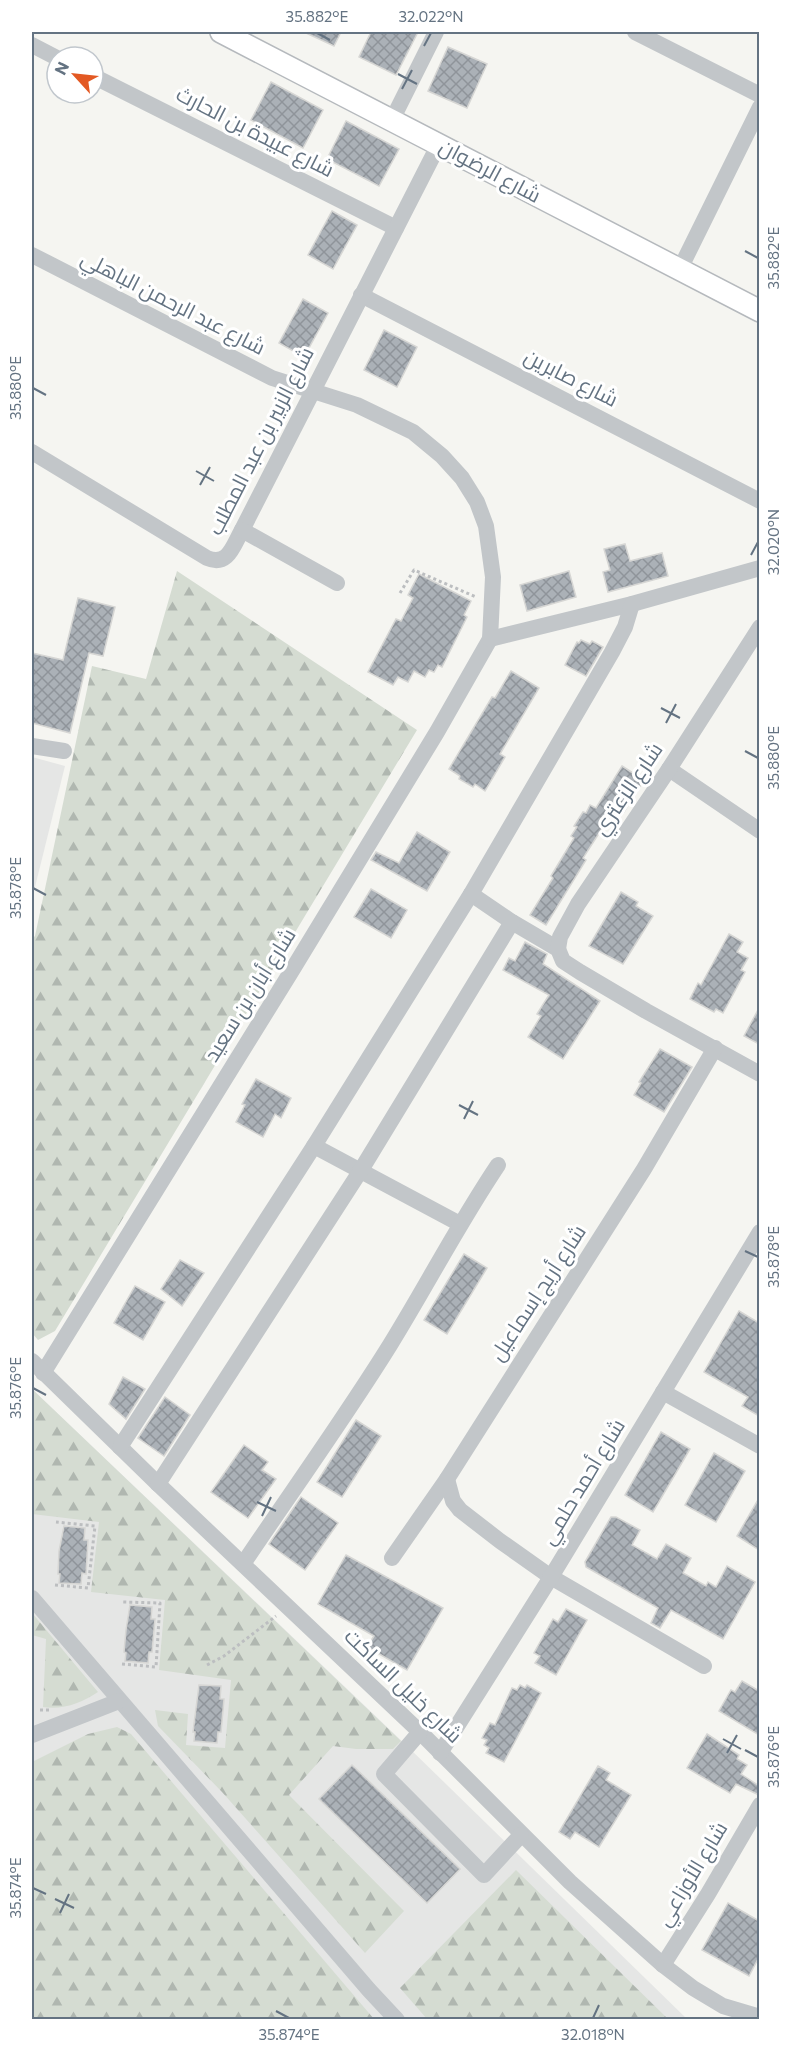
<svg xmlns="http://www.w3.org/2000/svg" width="791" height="2051" font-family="Commissioner,Cairo,sans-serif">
<defs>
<pattern id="forest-firs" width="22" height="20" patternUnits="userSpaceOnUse" patternTransform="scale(1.5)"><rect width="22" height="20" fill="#d5dcd2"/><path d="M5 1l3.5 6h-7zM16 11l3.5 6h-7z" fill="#b0b7b0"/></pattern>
<pattern id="building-cross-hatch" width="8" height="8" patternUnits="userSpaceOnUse" patternTransform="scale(1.5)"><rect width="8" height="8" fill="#abb1b7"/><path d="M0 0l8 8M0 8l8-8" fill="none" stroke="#8f949a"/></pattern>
</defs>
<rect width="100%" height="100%" fill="#f5f5f1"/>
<g fill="#e5e6e5">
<path d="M32,757L65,766L32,899Z"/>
<path d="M32,1389L407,1746L687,2019H32Z"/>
</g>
<g fill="url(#forest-firs)">
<path d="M177,571L417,730L55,1331L38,1340L32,1333V939L35,936L92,666L146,679Z"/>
<path d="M32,1389L401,1741L393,1749H356L333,1746L289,1795L404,1911L365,1953L222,1792L158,1726L155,1710L188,1714L186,1745L225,1748L231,1680L159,1670L165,1600L91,1592L99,1522L32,1514Z"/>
<path d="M32,1613L98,1692C82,1703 63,1710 43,1707L46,1639L32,1635Z"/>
<path d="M117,1727L131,1734L374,2019H32V1762L88,1734Z"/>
<path d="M516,1870L668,2019H427L400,1988Z"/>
</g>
<g fill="url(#building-cross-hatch)" stroke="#d6d6d4" stroke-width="1.5">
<path d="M304,32H341L334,46Z"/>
<path d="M371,32H418L396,75L359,57Z"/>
<path d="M448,47L487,64L467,108L428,91Z"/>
<path d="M271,82L323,110L303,148L251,120Z"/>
<path d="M346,121L399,149L379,186L327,159Z"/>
<path d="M332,211L357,225L333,269L308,255Z"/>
<path d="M303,299L328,313L304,357L279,343Z"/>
<path d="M384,330L417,347L397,387L364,370Z"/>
<path d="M625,544L630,561L662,553L668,576L608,592L603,572L610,570L604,549Z"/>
<path d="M569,571L576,597L527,611L520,585Z"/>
<path d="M419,574L471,601L464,615L467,617L442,667L438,665L434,672L429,670L425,677L414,671L408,682L398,677L393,685L368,672L396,619L401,621L413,598L408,595Z"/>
<path d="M78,598L115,607L103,656L89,653L70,733L32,723V653L63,660Z"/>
<path d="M581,640L590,644L592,641L603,647L586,676L565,665L577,642L579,643Z"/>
<path d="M511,671L539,688L500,754L505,757L485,791L475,784L473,787L459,779L460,776L449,769L492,697L495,698Z"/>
<path d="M622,766L644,780L624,812L616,807L583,858L586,860L546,925L530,915L553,878L551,876L574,838L571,836L577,827L574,826L583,812L586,813L590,805L596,808Z"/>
<path d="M417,832L450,852L427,891L371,860L376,852L399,863Z"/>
<path d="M371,889L407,910L391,938L354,917Z"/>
<path d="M621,892L638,902L636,906L653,916L623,964L589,946Z"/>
<path d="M729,934L743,942L737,952L748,958L741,970L745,972L723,1013L716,1009L714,1012L690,999L698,983L701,985Z"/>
<path d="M525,942L547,954L543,964L600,1001L563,1059L528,1037L541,1016L537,1014L549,995L503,970L509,958L515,961Z"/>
<path d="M759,1008V1044L744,1036Z"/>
<path d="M660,1049L692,1067L664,1112L634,1095L641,1083L639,1082Z"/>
<path d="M256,1079L291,1098L281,1118L275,1114L263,1137L236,1122L245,1105L242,1104Z"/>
<path d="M464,1254L487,1268L447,1334L424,1320Z"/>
<path d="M180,1260L204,1273L182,1306L161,1289Z"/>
<path d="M135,1286L165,1302L143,1340L114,1323Z"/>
<path d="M739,1311L759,1323V1416L742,1406L748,1397L704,1372Z"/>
<path d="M123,1377L145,1389L126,1419L109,1404Z"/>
<path d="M165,1397L190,1415L164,1456L138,1438Z"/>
<path d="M356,1420L381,1436L342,1497L317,1482Z"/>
<path d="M661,1432L690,1449L653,1512L625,1495Z"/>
<path d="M244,1445L268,1462L262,1470L276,1479L248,1518L211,1492Z"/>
<path d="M714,1453L745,1471L716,1522L685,1505Z"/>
<path d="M301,1497L338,1523L305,1570L269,1544Z"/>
<path d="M759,1498V1550L737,1536Z"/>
<path d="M611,1517H616L640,1530L632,1545L657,1559L666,1544L691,1558L683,1573L706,1586L708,1582L716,1587L727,1566L755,1582L723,1639L671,1610L660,1628L651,1623L658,1608L586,1567L585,1562Z"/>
<path d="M64,1526L85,1528L84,1540H88L86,1574L82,1573L81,1584L59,1583L60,1574H58L59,1551Z"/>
<path d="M346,1555L443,1608L407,1670L367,1647L374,1636L318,1604Z"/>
<path d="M130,1605L152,1607L151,1619H155L152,1652H149L148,1663L125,1661L126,1653L124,1652L126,1630Z"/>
<path d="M566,1609L587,1620L556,1675L535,1663L540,1656L534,1653L553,1619L558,1622Z"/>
<path d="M742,1681L759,1691V1735L719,1711L731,1690L735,1692Z"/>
<path d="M199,1685L221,1686L220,1699H224L221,1732H218L217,1743L194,1741L195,1732H193Z"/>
<path d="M520,1685L525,1688L527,1685L541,1693L504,1762L486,1753L489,1748L484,1745L487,1740L482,1738L490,1723L495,1725L512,1688L517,1690Z"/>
<path d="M707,1734L739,1755L737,1759L747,1765L741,1774L759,1786V1795L736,1784L730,1793L687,1768Z"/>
<path d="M352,1765L460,1869L427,1903L319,1799Z"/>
<path d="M598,1766L610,1773L606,1780L631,1795L599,1847L575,1832L570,1839L559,1832Z"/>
<path d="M728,1903L759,1921V1957L749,1976L702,1950Z"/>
</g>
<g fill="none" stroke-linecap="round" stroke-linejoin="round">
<defs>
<path id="major" d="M221,32L760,311"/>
</defs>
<use href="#major" stroke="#b5b9bd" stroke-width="24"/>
<g stroke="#bcbec0" stroke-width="3" stroke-dasharray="3 3" stroke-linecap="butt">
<path d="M400,593L414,570L476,597"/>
<path d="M55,1585L88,1588L95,1526L56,1522"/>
<path d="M122,1664L156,1667L160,1603L123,1602"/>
<path d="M207,1665L224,1656L276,1616"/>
<path d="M40,1710H52"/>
</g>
<g stroke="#c2c6c9" stroke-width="16">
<path d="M635,32L760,95"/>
<path d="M32,45L57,58"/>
<path d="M93,76L396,228"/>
<path d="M392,120L436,32"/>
<path d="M32,255L272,378L357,405L413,432L442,456L462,478L477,502L486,526L493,577L490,639L437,732L291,972L43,1373"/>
<path d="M679,271L760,107"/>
<path d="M361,295L760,501"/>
<path d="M32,452L207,558C228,567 233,546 242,530L439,144"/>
<path d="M242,530L337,583"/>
<path d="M490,639L632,604L760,568"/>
<path d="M32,746L64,751"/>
<path d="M669,769L760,831"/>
<path d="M471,894L512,922L558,949L563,961L580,972L646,1011L760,1074"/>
<path d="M558,949L560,937L578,904L669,769L760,627"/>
<path d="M314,1146L460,1224"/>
<path d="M32,1361L158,1484L420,1732L570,1882L663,1965L693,1988L723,2006L760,2017"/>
<path d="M663,1392L760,1446"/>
<path d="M120,1447L314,1146L471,894L612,652L625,627L632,604"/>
<path d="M447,1479L453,1501L460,1510L500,1541L551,1577L704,1666"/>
<path d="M158,1484L361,1170L512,922"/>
<path d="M392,1558L447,1479L644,1169L715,1048"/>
<path d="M243,1564C292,1491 344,1419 390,1345C427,1285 459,1223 498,1165"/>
<path d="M32,1598L369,1990L397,2020"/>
<path d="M420,1732L384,1774L484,1875L521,1835"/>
<path d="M32,1735L119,1701"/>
<path d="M440,1753L551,1577L760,1232"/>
<path d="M663,1965L708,1894L760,1805"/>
</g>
<use href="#major" stroke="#fff" stroke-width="21"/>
</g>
<path fill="none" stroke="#647382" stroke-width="2" d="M317,33L330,40M424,46L431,33M398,74L417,84M402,89L412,70M745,251L758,258M33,388L46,395M196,471L214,481M200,485L210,467M751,555L758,542M661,708L680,718M666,723L676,704M745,751L758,758M33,888L46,895M459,1105L478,1115M464,1119L473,1101M745,1251L758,1257M33,1388L46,1395M257,1502L276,1511M262,1516L271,1497M723,1739L741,1749M745,1750L758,1757M727,1753L737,1735M33,1888L46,1894M55,1899L74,1908M60,1913L69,1894M276,2011L289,2018M593,2018L599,2005"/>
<g text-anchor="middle" stroke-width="6" stroke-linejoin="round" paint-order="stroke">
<g font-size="21" fill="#647382" stroke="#fff">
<text transform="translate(255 132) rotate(27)" y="7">شارع عبيدة بن الحارث</text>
<text transform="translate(490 171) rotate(28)" y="7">شارع الرضوان</text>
<text transform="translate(173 303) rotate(27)" y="7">شارع عبد الرحمن الباهلي</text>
<text transform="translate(571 378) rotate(27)" y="7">شارع صابرين</text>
<text transform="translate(261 441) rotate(-63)" y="7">شارع الزبير بن عبد المطلب</text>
<text transform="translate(628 789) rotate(-56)" y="7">شارع الزعتري</text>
<text transform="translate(250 995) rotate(-58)" y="7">شارع أبان بن سعيد</text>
<text transform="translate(538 1293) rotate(-57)" y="7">شارع أريج إسماعيل</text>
<text transform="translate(583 1482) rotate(-59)" y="7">شارع أحمد حلمي</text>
<text transform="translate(403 1686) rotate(44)" y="7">شارع خليل الساكت</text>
<text transform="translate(692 1874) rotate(-59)" y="7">شارع الأوزاعي</text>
</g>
</g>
<rect width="791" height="2051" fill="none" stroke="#ffffff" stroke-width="66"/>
<g transform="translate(75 75) rotate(297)"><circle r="28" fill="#ffffff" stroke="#c1c7cd" stroke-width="1.5"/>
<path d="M0-4.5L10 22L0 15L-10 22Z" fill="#e35923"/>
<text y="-9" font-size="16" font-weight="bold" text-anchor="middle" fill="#647382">N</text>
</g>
<rect x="33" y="33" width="725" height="1985" fill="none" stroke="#647382" stroke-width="2"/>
<g font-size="15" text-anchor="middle" fill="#647382">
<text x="317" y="22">35.882°E</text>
<text x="431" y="22">32.022°N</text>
<text transform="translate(774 258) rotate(-90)" y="5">35.882°E</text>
<text transform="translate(16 388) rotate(-90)" y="5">35.880°E</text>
<text transform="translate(774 542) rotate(-90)" y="5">32.020°N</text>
<text transform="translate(774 758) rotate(-90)" y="5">35.880°E</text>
<text transform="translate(16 888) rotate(-90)" y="5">35.878°E</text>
<text transform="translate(774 1257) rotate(-90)" y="5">35.878°E</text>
<text transform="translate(16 1388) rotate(-90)" y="5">35.876°E</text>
<text transform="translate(774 1757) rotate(-90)" y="5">35.876°E</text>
<text transform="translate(16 1888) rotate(-90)" y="5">35.874°E</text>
<text x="289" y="2040">35.874°E</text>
<text x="593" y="2040">32.018°N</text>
</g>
</svg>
